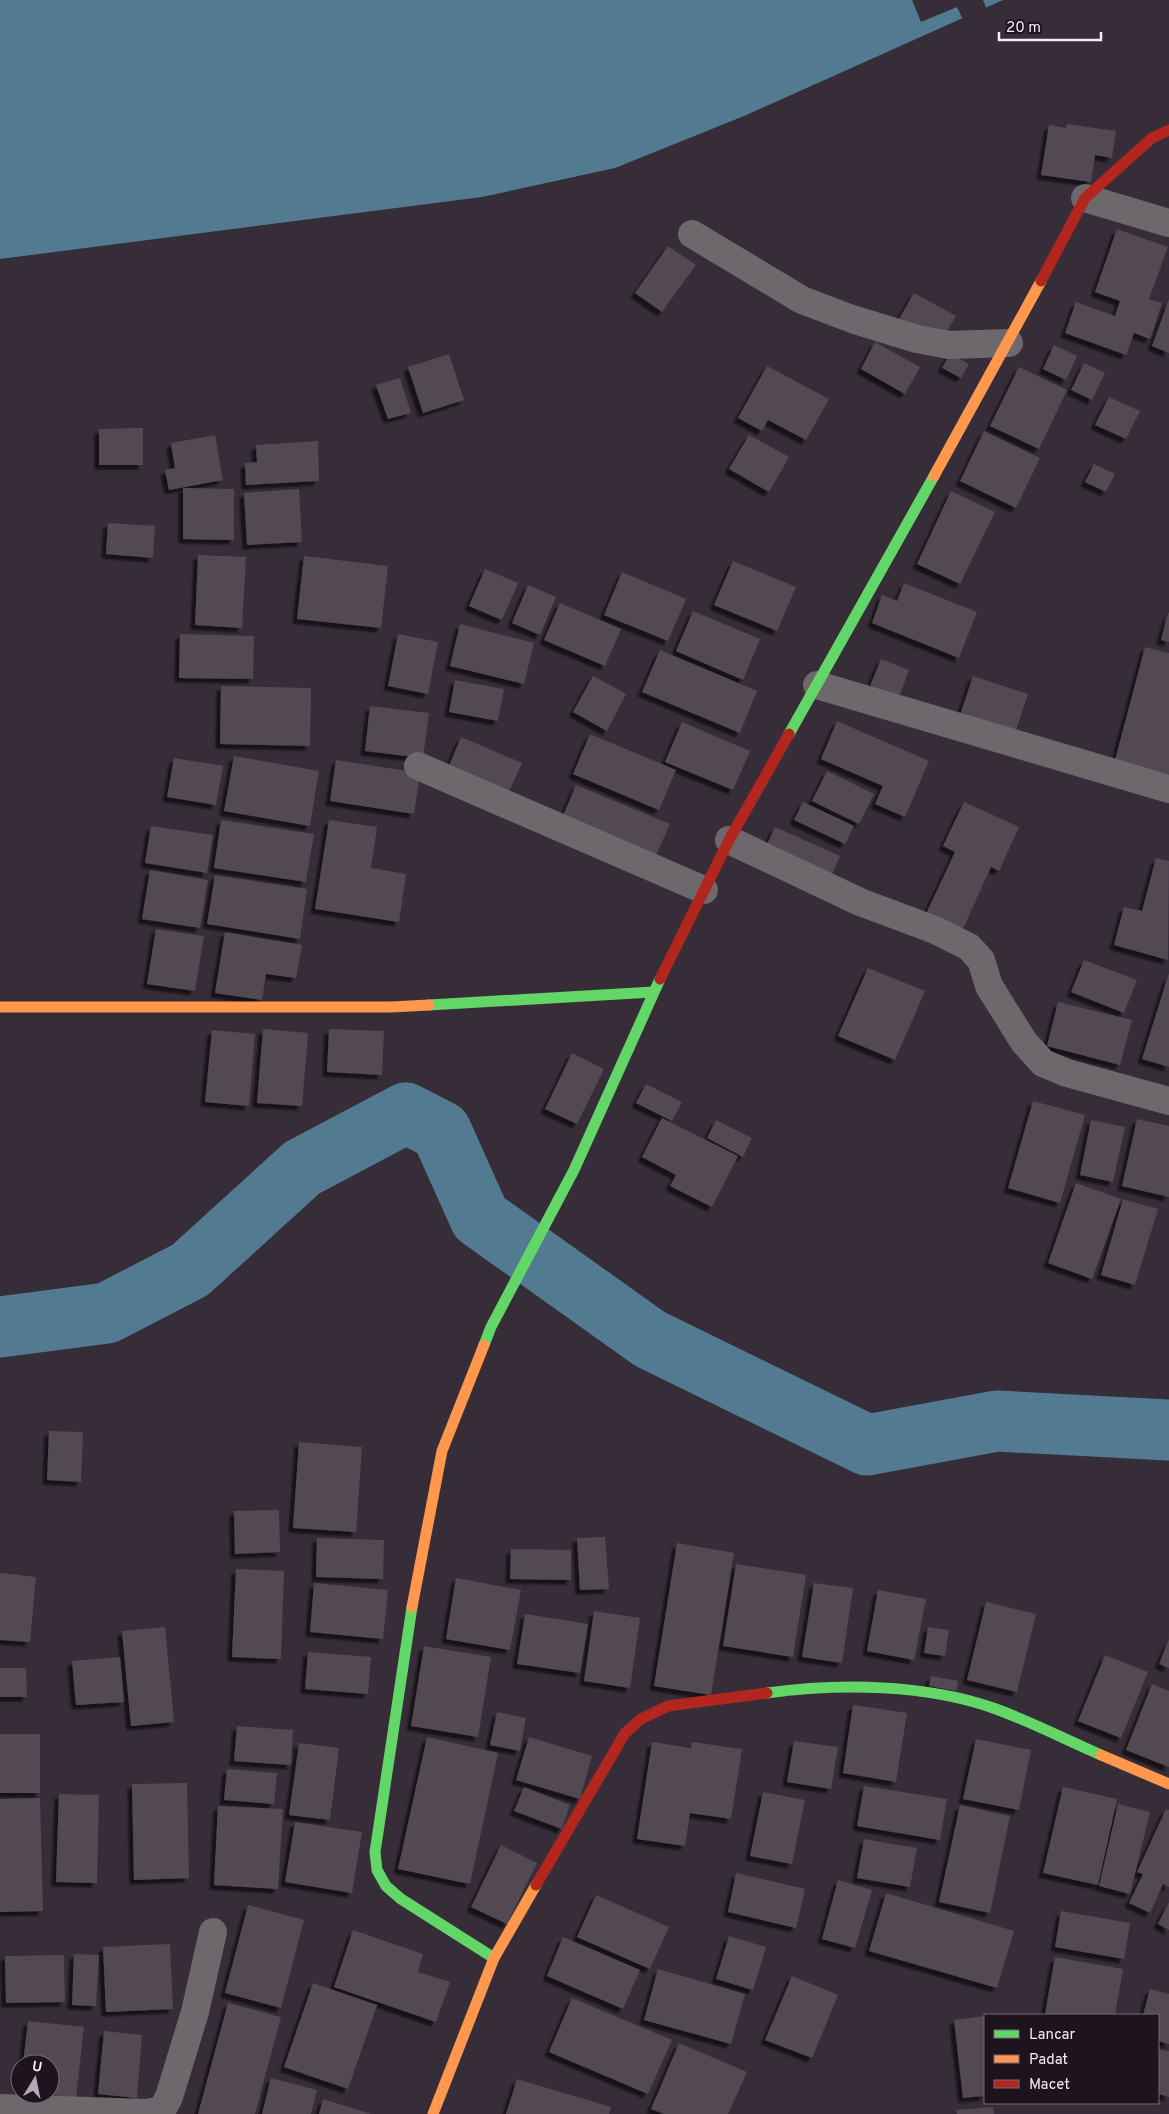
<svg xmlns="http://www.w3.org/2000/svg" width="1169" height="2114" font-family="Overpass,sans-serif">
<defs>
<filter id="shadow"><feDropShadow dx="-4.5" dy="4.5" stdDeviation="1" flood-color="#0009"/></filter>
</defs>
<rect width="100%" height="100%" fill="#362d39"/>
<path fill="#527b92" d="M0,0H1003L744,116L615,168L482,197L0,259Z"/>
<path fill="#362d39" d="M912,0H983L987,10L963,20L957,7L921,22Z"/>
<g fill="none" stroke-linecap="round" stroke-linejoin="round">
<path stroke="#527b92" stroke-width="61" d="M0,1327L107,1313L190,1270L302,1168L406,1113L441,1131L480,1218L650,1339L867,1445L997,1421L1169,1430"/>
</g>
<g fill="#524953" filter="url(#shadow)">
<path d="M1067,124L1116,131L1112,158L1095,155L1091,182L1041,175L1049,125L1066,128Z"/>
<path d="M1117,229L1168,247L1149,299L1162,303L1150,339L1134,333L1126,355L1065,333L1076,302L1115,316L1120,301L1095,292Z"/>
<path d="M668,246L696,265L662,312L635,293Z"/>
<path d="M914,293L956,316L941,342L899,319Z"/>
<path d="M1169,299V353L1152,346Z"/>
<path d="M875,342L920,367L905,394L861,369Z"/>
<path d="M1054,345L1077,356L1066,380L1043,369Z"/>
<path d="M449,354L464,400L423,413L408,367Z"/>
<path d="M950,354L969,364L961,378L942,368Z"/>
<path d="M1084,363L1105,373L1092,400L1071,390Z"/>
<path d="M767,366L829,399L806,440L768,420L762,431L738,418Z"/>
<path d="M1019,367L1067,390L1039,449L990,426Z"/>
<path d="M400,378L411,413L388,419L376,385Z"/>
<path d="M1109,397L1140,411L1126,439L1095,425Z"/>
<path d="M143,428V465H99V429Z"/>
<path d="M984,431L1040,458L1016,508L960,481Z"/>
<path d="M215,435L223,480L169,490L165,470L175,468L171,443Z"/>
<path d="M749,435L789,457L769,492L729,469Z"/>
<path d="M318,441L319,481L246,485L245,463L257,462L256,445Z"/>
<path d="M1094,464L1115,474L1106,492L1085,482Z"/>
<path d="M183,488L234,489V540L183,539Z"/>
<path d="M299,489L302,542L247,545L244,493Z"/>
<path d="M951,491L995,512L960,584L917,564Z"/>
<path d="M108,523L155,526L153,558L106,554Z"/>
<path d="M198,555L246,557L242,628L195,625Z"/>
<path d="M304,556L388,566L381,628L297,619Z"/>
<path d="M733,561L796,587L777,631L714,605Z"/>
<path d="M485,569L518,583L502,620L469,606Z"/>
<path d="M622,572L686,599L668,641L604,615Z"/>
<path d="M904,583L977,612L959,658L872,623L882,595L897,601Z"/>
<path d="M528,585L556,597L540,635L512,623Z"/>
<path d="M560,603L621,629L605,666L544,640Z"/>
<path d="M693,611L760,639L743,680L676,651Z"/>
<path d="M1168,613H1169V642L1161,640Z"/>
<path d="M460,624L534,643L524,684L450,666Z"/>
<path d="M180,634L254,636L253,679L179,678Z"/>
<path d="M398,634L438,642L428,694L388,686Z"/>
<path d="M1145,647L1169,653V774L1115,760Z"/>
<path d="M660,650L757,691L740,733L642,692Z"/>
<path d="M881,659L909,670L899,697L870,686Z"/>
<path d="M593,676L626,694L607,731L573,712Z"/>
<path d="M973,676L1028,694L1012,742L957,724Z"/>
<path d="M455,680L504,689L498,721L449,712Z"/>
<path d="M221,686L311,688L310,746L220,744Z"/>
<path d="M370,706L429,713L423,758L365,751Z"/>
<path d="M837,721L929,761L905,817L875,804L883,786L821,759Z"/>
<path d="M682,722L750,751L733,790L665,762Z"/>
<path d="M590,734L676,770L659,810L573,774Z"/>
<path d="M461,737L522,763L506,798L446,773Z"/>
<path d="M234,756L319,771L310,826L224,811Z"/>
<path d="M174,758L223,766L216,805L167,797Z"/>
<path d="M336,760L420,773L414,814L330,801Z"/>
<path d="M827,771L874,794L859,824L812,801Z"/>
<path d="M576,785L670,824L652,864L559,825Z"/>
<path d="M803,802L854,826L845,844L794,820Z"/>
<path d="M964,802L1019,827L999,871L991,867L961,933L925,916L955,852L943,846Z"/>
<path d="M221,820L314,834L306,882L214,868Z"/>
<path d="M329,820L377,827L371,868L406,874L399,922L315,909Z"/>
<path d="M151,826L213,835L207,873L145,863Z"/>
<path d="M775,827L840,856L827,885L762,855Z"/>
<path d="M1156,858L1169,861L1168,960L1114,945L1124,907L1142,911Z"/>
<path d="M150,870L208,880L200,928L142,919Z"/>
<path d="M215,875L307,889L300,939L207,924Z"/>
<path d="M156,929L204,936L195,991L147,984Z"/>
<path d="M225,932L302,945L296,978L266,974L262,1000L215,993Z"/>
<path d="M1084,960L1137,980L1124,1013L1071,992Z"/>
<path d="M868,968L925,991L895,1060L838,1036Z"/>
<path d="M1169,973V1067L1142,1059Z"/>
<path d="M1058,1002L1132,1020L1120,1065L1047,1046Z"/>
<path d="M263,1029L308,1033L302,1106L257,1103Z"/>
<path d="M329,1029L384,1031L382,1075L327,1072Z"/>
<path d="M212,1030L255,1034L249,1106L205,1102Z"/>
<path d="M572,1053L604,1069L577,1124L545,1109Z"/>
<path d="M646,1084L682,1102L672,1121L636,1103Z"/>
<path d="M1033,1101L1085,1115L1060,1203L1008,1188Z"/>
<path d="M662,1118L738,1156L712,1207L670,1186L676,1175L642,1157Z"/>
<path d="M1137,1119L1169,1126V1197L1122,1186Z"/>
<path d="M716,1120L752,1138L743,1157L707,1138Z"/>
<path d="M1091,1120L1125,1127L1113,1182L1080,1175Z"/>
<path d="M1076,1183L1121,1199L1092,1279L1048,1263Z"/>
<path d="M1123,1199L1158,1209L1135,1285L1101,1275Z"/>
<path d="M49,1431L83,1432L81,1482L47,1480Z"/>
<path d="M299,1442L362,1447L356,1532L293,1528Z"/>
<path d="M279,1510L280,1552L235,1554L234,1511Z"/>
<path d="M605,1537L609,1589L580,1590L577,1538Z"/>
<path d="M317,1538L384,1540L383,1579L316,1577Z"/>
<path d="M677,1543L734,1553L711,1695L654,1686Z"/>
<path d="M511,1549L571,1550V1580L510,1579Z"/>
<path d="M736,1564L806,1575L793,1657L723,1646Z"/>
<path d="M236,1569L284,1571L281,1659L232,1657Z"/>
<path d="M0,1573L36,1577L30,1642L0,1640Z"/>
<path d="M456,1578L521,1590L510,1650L446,1639Z"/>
<path d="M314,1583L388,1590L383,1639L310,1632Z"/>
<path d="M814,1583L853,1588L842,1663L802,1657Z"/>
<path d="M878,1590L926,1599L914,1660L867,1651Z"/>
<path d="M986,1602L1036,1614L1017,1692L967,1680Z"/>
<path d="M594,1611L640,1618L630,1688L584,1681Z"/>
<path d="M525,1614L588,1624L580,1673L517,1664Z"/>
<path d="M165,1627L174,1722L131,1726L122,1631Z"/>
<path d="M928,1627L949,1630L945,1656L924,1653Z"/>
<path d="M1169,1639V1668L1159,1664Z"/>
<path d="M424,1646L491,1657L478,1737L411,1726Z"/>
<path d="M308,1652L371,1657L368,1694L305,1689Z"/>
<path d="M1105,1655L1148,1672L1121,1738L1078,1721Z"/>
<path d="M120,1657L124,1702L76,1705L72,1661Z"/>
<path d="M0,1668H26L27,1697H0Z"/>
<path d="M931,1676L958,1681L956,1691L929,1686Z"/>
<path d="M1152,1684L1169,1691V1767L1126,1750Z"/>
<path d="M853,1705L907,1713L896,1782L843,1773Z"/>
<path d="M497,1712L526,1718L520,1751L490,1745Z"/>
<path d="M237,1726L293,1730L291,1765L234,1761Z"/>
<rect x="0" y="1734" width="40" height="59"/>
<path d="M427,1737L498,1753L470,1884L398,1869Z"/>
<path d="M529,1737L592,1756L580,1799L516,1780Z"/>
<path d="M976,1739L1031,1750L1019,1810L963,1799Z"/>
<path d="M794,1741L838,1747L831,1789L787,1782Z"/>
<path d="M652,1742L691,1748L692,1742L742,1749L731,1819L690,1813L685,1846L637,1839Z"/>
<path d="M299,1743L339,1748L330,1820L289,1815Z"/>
<path d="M227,1769L277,1773L274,1804L224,1800Z"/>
<path d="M187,1783L189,1878L134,1880L132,1784Z"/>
<path d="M864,1786L947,1799L940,1840L857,1826Z"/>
<path d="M524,1787L570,1805L562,1829L514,1811Z"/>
<path d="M1063,1787L1117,1799L1098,1885L1043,1873Z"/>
<path d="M763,1792L805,1800L792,1864L750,1856Z"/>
<path d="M59,1794L99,1795L97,1883L56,1882Z"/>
<path d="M40,1798L43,1911L0,1912V1799Z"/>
<path d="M1118,1804L1150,1812L1130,1894L1099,1886Z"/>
<path d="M960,1805L1010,1816L990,1913L939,1902Z"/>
<path d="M218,1806L283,1809L278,1889L214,1885Z"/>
<path d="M1166,1809L1169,1810V1887L1163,1884L1150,1913L1129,1903L1143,1874L1137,1872Z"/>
<path d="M295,1822L362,1832L352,1893L285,1882Z"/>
<path d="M864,1839L917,1848L910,1887L857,1878Z"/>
<path d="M501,1845L537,1863L507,1924L471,1907Z"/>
<path d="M736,1873L805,1889L796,1928L728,1912Z"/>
<path d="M838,1880L872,1890L855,1948L822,1939Z"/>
<path d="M886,1893L1014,1931L997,1988L869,1951Z"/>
<path d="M596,1895L669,1927L650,1969L577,1937Z"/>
<path d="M1169,1902V1930L1158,1924Z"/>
<path d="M248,1905L304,1920L281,2008L225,1993Z"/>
<path d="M1061,1911L1130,1923L1124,1959L1055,1947Z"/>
<path d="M353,1930L423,1954L418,1972L450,1982L436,2022L334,1987Z"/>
<path d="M729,1936L766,1947L753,1990L716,1979Z"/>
<path d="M563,1937L640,1970L623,2009L547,1976Z"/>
<path d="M170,1944L173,2009L106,2012L103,1947Z"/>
<path d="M74,1954L99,1955L96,2006L72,2005Z"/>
<path d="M64,1955L65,2002L6,2003L5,1956Z"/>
<path d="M1055,1957L1123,1969L1115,2015L1045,2014Z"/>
<path d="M658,1969L745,1994L731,2044L644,2020Z"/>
<path d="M792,1976L838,1995L812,2058L765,2040Z"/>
<path d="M313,1983L377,2005L348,2089L284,2067Z"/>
<path d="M1150,1989L1169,1994V2044L1158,2041V2015H1143Z"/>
<path d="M572,1998L672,2040L648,2094L549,2052Z"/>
<path d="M228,2003L281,2017L255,2114H198Z"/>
<path d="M985,2016V2096L963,2098L954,2020Z"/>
<path d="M28,2021L84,2027L76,2098L50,2095V2064H23Z"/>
<path d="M104,2031L142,2035L137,2098L98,2094Z"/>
<path d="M679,2043L747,2072L728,2114H664L651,2109Z"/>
<path d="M1158,2049L1169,2051V2097L1158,2094Z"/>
<path d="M271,2078L317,2090L311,2114H262Z"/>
<path d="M517,2079L611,2107L609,2114H506Z"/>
<path d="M323,2099L371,2114H319Z"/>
<path d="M993,2107L994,2114H957L956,2110Z"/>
</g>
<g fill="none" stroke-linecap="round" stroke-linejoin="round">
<g stroke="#6d686b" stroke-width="28">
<path d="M1085,198L1169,223"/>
<path d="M692,234L802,300L852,319L917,339L949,345L1009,343"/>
<path d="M817,685L1169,789"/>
<path d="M418,766L704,890"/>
<path d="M729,840L860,902L935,930L969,947L981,960L989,986L1024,1042L1043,1063L1067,1073L1169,1101"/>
<path d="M0,2108L147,2113L162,2110L169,2097L195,2012L213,1932"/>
</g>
<g stroke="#63d668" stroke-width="11">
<path d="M789,734L934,476"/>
<path d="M429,1005L653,992"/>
<path d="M484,1345L491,1327L574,1170L660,979"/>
<path d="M412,1607L375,1852L377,1870L386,1886L401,1899L494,1958"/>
<path d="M767,1693C839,1683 927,1684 996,1709C1032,1722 1066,1740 1101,1755"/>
</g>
<g stroke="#ff974d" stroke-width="11">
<path d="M934,476L1041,281"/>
<path d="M0,1007H391L429,1005"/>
<path d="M412,1607L442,1451L484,1345"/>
<path d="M1101,1755L1169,1784"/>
<path d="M433,2114L494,1958L536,1885"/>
</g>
<g stroke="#b3261e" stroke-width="11">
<path d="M1041,281L1085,198L1152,138L1169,130"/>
<path d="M660,979L729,840L789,734"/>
<path d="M536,1885L625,1733L641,1719L668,1706L767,1693"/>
</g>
</g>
<rect x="984" y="2014" width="175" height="90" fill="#1d141e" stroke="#746a76"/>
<rect x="994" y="2030" width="25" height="8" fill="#63d668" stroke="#746a76"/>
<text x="1029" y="2039" font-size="15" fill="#f7ebfa">Lancar</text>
<rect x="994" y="2055" width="25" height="8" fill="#ff974d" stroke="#746a76"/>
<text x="1029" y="2064" font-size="15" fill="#f7ebfa">Padat</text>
<rect x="994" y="2080" width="25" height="8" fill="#b3261e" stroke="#746a76"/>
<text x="1029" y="2089" font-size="15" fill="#f7ebfa">Macet</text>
<g transform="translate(35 2079) rotate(10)"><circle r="24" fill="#1d141e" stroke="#746a76"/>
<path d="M0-4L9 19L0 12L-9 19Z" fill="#b3a8b6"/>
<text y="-8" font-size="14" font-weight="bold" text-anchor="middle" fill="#f7ebfa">U</text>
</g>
<path d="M999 32v8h102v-8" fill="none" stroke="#f7ebfa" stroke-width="2.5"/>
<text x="1006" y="32" font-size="15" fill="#f7ebfa" stroke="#1d141e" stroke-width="4" paint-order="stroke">20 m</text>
</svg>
